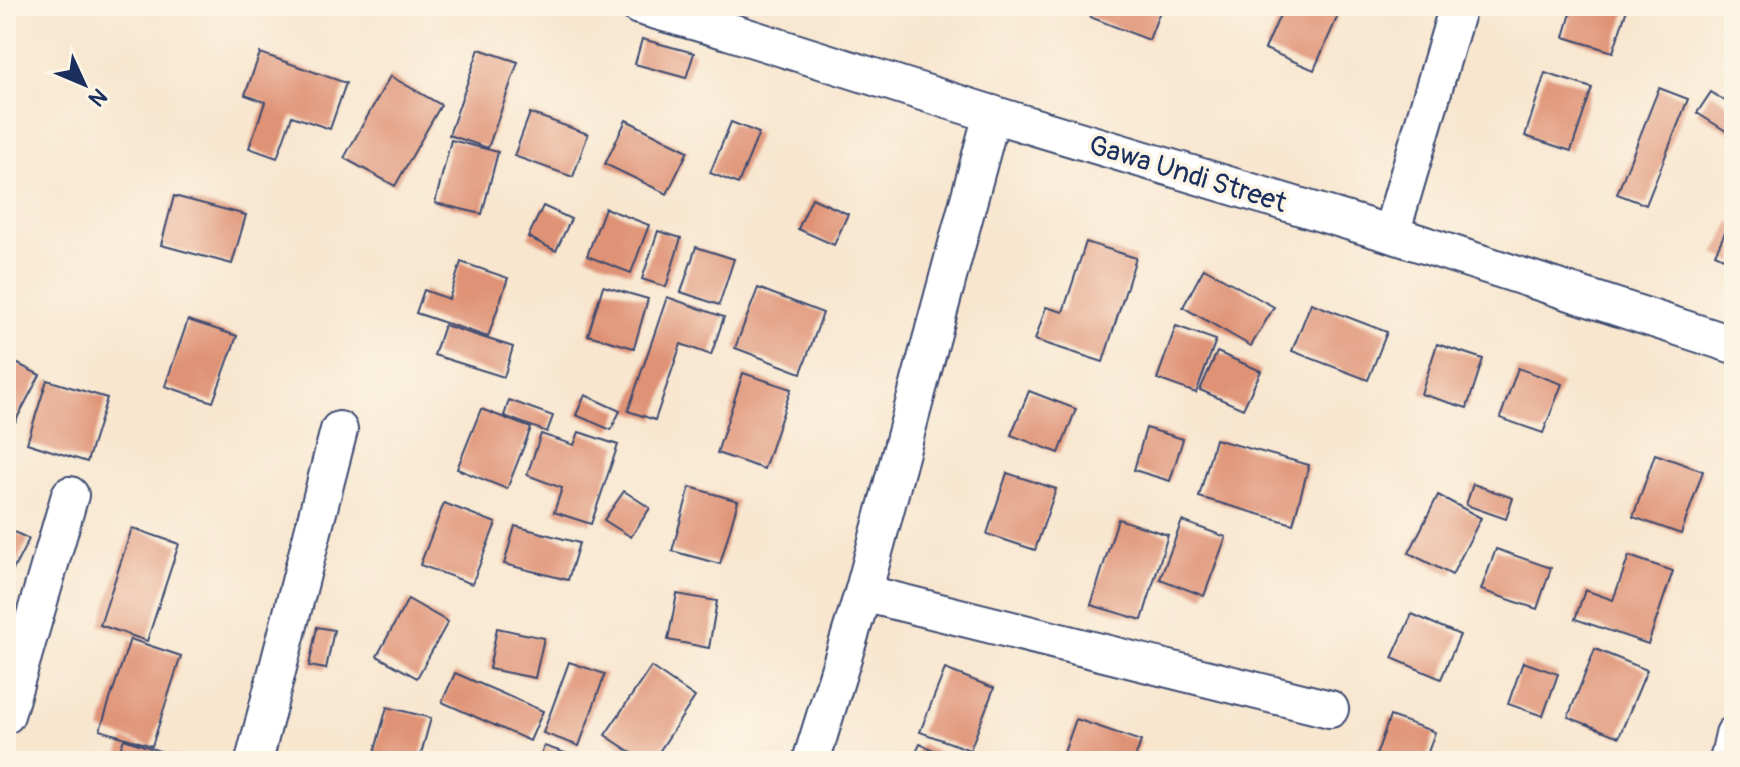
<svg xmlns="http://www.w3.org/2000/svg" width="1740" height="767" font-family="Pangolin,sans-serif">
<rect width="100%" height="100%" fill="#fcf5e5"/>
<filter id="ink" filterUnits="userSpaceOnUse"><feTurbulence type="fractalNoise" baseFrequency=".0125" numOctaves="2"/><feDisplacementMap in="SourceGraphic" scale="16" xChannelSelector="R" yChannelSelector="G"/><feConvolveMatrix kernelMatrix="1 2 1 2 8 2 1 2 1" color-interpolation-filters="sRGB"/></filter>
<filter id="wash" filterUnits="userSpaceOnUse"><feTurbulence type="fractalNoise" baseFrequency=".006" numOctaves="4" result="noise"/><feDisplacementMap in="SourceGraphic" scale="32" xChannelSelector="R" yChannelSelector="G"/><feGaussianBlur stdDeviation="1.8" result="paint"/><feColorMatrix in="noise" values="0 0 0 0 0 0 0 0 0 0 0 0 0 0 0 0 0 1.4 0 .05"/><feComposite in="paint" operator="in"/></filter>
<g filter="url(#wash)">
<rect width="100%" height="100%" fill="#f8e6cf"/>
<g id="blocks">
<g fill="#df9275">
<path d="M1094,6H1162L1149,40L1090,17Z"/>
<path d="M1284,6H1328L1340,11L1314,70L1265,49Z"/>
<path d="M1573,6H1628L1613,52L1564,37Z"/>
<path d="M642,39L694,53L686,78L635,64Z"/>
<path d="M479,49L518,62L488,148L449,135Z"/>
<path d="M260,53L346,83L330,129L292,116L277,158L249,148L265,102L245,95Z"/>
<path d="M1545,73L1592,88L1571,151L1525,136Z"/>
<path d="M390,76L441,105L395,186L344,158Z"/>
<path d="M1659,88L1688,99L1646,205L1617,194Z"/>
<path d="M1711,92L1734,107V136L1697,113Z"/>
<path d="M530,113L588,134L573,177L514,156Z"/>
<path d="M626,120L688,151L667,194L605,164Z"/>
<path d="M731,122L759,133L738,184L710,173Z"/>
<path d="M451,140L498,152L482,214L435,203Z"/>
<path d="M174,196L246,215L232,264L161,245Z"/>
<path d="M812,198L848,214L834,245L798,229Z"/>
<path d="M543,206L571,219L556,251L528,237Z"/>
<path d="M605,208L649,225L631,273L587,256Z"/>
<path d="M1730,222L1734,224V263L1715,254Z"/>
<path d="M658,231L681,238L666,287L642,279Z"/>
<path d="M1086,242L1136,258L1103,362L1035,340L1046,307L1063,312Z"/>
<path d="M696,247L734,259L719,305L681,292Z"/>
<path d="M461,262L508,278L488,337L416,313L424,290L449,299Z"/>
<path d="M1204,268L1274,307L1251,346L1183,307Z"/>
<path d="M603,286L648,299L634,348L588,335Z"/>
<path d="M758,288L823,313L801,373L735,348Z"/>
<path d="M667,297L724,317L711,355L681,344L655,420L628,411Z"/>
<path d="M1311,303L1387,332L1368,380L1292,351Z"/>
<path d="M188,320L237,336L213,402L165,386Z"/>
<path d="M444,325L513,347L504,377L434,355Z"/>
<path d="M1176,326L1216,340L1196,393L1157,379Z"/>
<path d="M1437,344L1483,359L1467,408L1421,394Z"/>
<path d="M1217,352L1261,371L1243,409L1200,390Z"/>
<path d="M6,358L40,375L6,439Z"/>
<path d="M1518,368L1562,384L1543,433L1500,418Z"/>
<path d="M743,373L791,389L764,469L717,453Z"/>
<path d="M47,380L107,398L87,462L27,443Z"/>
<path d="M1029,391L1076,409L1059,453L1011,435Z"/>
<path d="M585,395L620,411L611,430L576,415Z"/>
<path d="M509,400L553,416L547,432L504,416Z"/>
<path d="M481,409L531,428L507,489L457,469Z"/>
<path d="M1146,428L1183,439L1170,481L1134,470Z"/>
<path d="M579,432L618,445L591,524L554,512L562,488L527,475L541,434L574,445Z"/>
<path d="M1215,439L1309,465L1293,524L1199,497Z"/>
<path d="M1655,454L1703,471L1681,534L1633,517Z"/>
<path d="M1007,473L1056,489L1035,550L987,534Z"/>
<path d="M1473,484L1513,498L1506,519L1466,505Z"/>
<path d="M690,487L738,501L720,564L672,551Z"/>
<path d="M624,491L650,508L631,537L604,520Z"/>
<path d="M1438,495L1481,518L1452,575L1409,553Z"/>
<path d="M444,503L496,523L472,584L420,565Z"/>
<path d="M1118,519L1168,535L1142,620L1091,605Z"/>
<path d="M1182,521L1226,537L1204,596L1160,579Z"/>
<path d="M515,526L579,543L568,580L504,564Z"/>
<path d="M6,528L29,539L8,580L6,579Z"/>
<path d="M132,528L179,544L147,641L100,625Z"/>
<path d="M1496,549L1551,568L1537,609L1481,590Z"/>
<path d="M1629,556L1673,571L1648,644L1575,619L1585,590L1613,600Z"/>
<path d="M677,594L717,601L709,648L668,640Z"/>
<path d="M408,599L448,622L417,678L377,656Z"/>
<path d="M1412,614L1460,635L1441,679L1392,658Z"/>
<path d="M317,627L334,630L326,669L309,666Z"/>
<path d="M497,628L544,638L535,678L489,669Z"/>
<path d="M130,639L181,656L152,746L100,730Z"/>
<path d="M1595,649L1647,670L1619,737L1568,717Z"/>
<path d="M569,662L605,674L579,746L543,733Z"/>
<path d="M1523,662L1558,674L1543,716L1508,704Z"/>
<path d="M651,667L695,697L653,761H644L605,735Z"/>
<path d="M945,669L994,688L970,750L920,732Z"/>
<path d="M455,673L543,711L530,741L442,702Z"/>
<path d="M387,707L431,718L419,761H372Z"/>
<path d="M1390,716L1435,732L1425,761H1374Z"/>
<path d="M1076,719L1141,741L1134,761H1061Z"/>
<path d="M124,739L186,760V761H116Z"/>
<path d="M920,744L959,761H912Z"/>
<path d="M544,746L571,755L569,761H539Z"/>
</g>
</g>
</g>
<g filter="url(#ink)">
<use href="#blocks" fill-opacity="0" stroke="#3c4a6f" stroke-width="2"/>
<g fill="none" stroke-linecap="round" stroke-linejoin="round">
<defs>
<g id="minor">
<path d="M639,6L728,31L992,114L1391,234L1734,345"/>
<path d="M1391,234L1458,6"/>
<path d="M863,593L1330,709"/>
<path d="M6,715L70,495"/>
<path d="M254,761L339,430"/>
<path d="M811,761L863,593L992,114"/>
<path d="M1728,761L1734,734"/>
</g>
</defs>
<use href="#minor" stroke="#3c4a6f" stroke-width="40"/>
<use href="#minor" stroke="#fff" stroke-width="36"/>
</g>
</g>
<g text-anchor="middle" stroke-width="7" stroke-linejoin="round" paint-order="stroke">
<g font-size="28" fill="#1b2f5e" stroke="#fcf5e5">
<text transform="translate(1188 173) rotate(17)" y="10">Gawa Undi Street</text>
</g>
</g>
<rect width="1740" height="767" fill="none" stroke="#fcf5e5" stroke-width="32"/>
<g transform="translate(84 84) rotate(134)" stroke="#fcf5e5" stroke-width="6" paint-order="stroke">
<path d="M0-6L14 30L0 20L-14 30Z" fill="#1b2f5e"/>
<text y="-12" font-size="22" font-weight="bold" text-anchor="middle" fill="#1b2f5e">N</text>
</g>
</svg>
